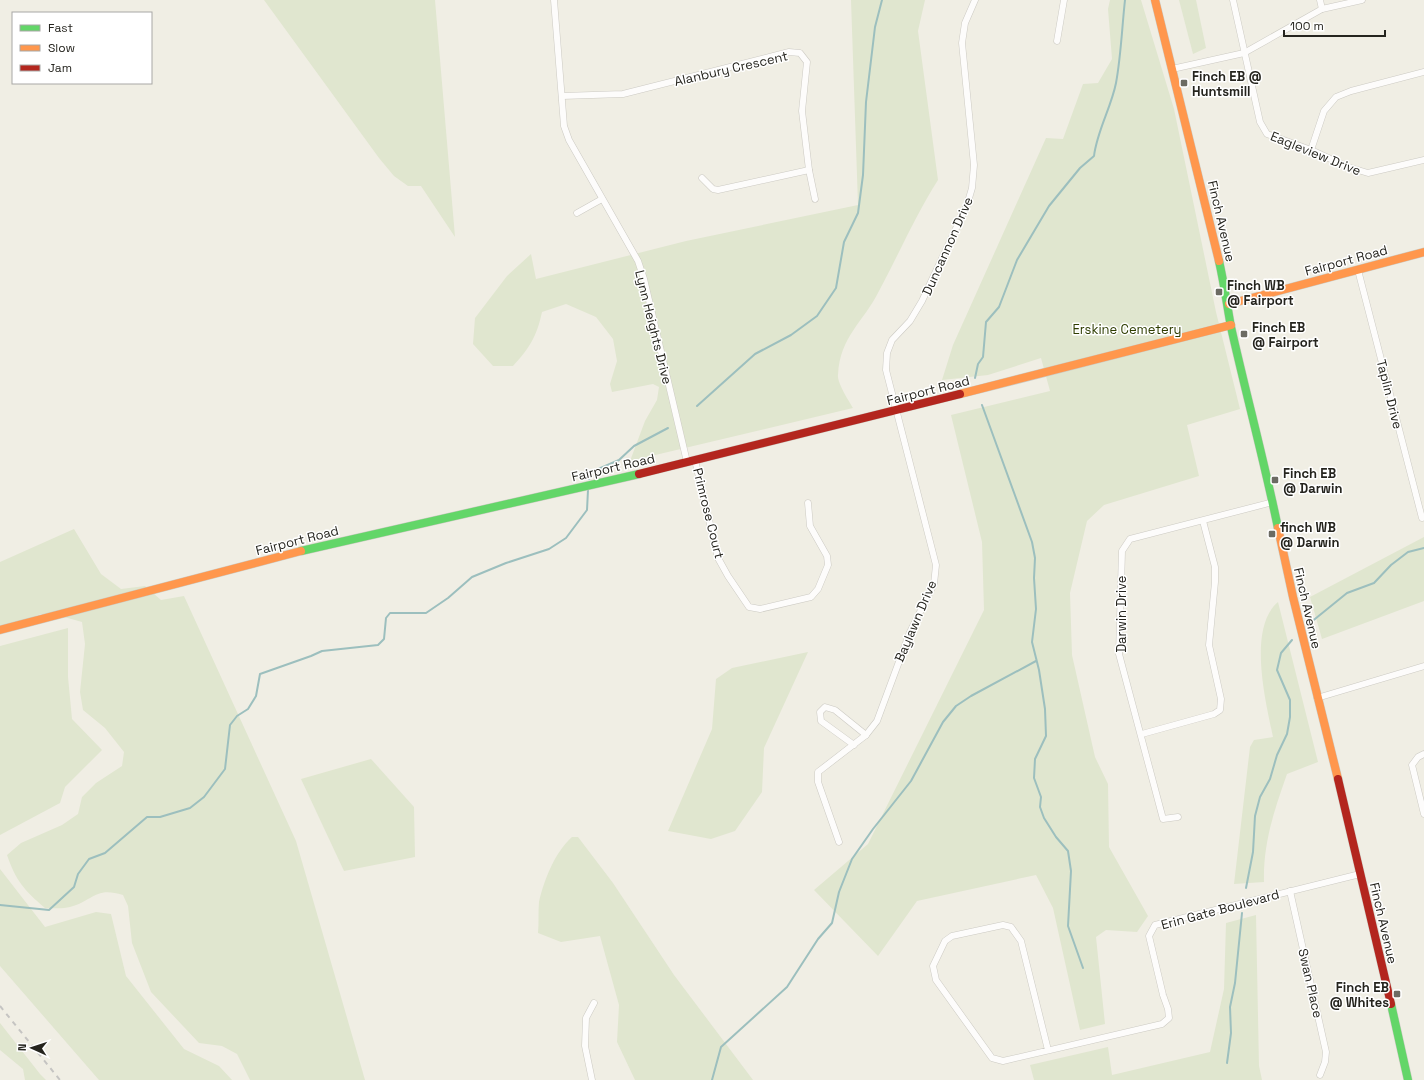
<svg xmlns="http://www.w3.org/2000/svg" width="1424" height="1080" font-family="'Space Grotesk',sans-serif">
<rect width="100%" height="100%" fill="#f0eee4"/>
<g fill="#e0e6cf">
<path d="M264,0H435L455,237L421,186H408L394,176L379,158Z"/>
<path d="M851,0H925L918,31L938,180C915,216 899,254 879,291C863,323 840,336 838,375C837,383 849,401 853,408L630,461L645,421L657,400L659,387L653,384L612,392L610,384L617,361L613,339L596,317L566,304L542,312C537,336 529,349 513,366H493L473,344L475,318L507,276L531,254L536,279L686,241L858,205Z"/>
<path d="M1110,0H1141L1174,109L1216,312L1240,409L1187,425L1199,476L1104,505L1087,521L1070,593L1072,655L1095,757L1108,784L1109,847L1148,916L1137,932L1106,930L1096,937L1105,1024L1080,1030L1053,908L1036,875L917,901L878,956L814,890L868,844L984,610L982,542L951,415L1050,391L1041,358L988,375L942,380L953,345L1046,138L1063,139L1083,84L1098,83L1112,59L1108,9Z"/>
<path d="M1179,0H1196L1206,48L1193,54Z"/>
<path d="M74,529L101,574L121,589L145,586L161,600L184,596L296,841L365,1080H250L237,1054L222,1046L199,1043L151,992L132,943L128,906L123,895C95,886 93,901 70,907C63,909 53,908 45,908C24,890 16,881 7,855L21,843L62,825L78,814L82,797L96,783L122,766L124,752L105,728L83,710L80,692L85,644L82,622L57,615L41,614L14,624L0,625V562Z"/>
<path d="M1424,537V601L1322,639L1310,597Z"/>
<path d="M1278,602L1318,762L1287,774C1274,811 1263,843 1264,882L1234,884L1250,747L1254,740L1273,737C1266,703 1247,628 1278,602Z"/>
<path d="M68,628V677L72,719L102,750L65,787L60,803L0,835V646Z"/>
<path d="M808,652L764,748L762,792L735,831L711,839L668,831L712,729L716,679L732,668Z"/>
<path d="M371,759L414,807L415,857L344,871L301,779Z"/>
<path d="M572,837H578L613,883L674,975L753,1080H635L617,1042L619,1005L600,936L561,942L538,933C539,923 538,912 539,902C544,880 555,852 572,837Z"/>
<path d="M0,869L45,927L96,912L111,914L126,976L184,1049L219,1066L232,1080H99L0,966Z"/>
<path d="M1256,915L1259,1066L1262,1080H1034L1030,1065L1108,1047L1112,1075L1210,1052L1224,989L1226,923Z"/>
<path d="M0,1023L40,1074L46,1080H25L23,1069L0,1050Z"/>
</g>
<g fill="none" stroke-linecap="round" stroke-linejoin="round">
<g stroke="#9cbfbe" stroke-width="2">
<path d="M975,378L978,364L983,357L986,322L999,307L1017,260L1049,206L1080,168L1094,156C1097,131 1111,108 1116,83C1121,56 1122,27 1125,0"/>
<path d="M982,405L1032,542L1035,558L1034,578L1036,609L1032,642L1039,670L1045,709L1046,736L1035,759L1034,778L1041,797L1040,807L1044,818L1056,837L1068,851L1071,871L1068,926L1083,968"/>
<path d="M697,406L755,354L791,335L817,316L836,288L844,242L858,213L863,175L866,102L875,27L882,0"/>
<path d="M589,479V473L619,460L634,446L668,428"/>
<path d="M1310,623L1347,593L1374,583L1391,565L1408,552L1424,548"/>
<path d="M1246,888L1253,852L1255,816L1260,797L1270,779L1277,755L1287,734L1290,717V700L1277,670L1281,653L1292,640"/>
<path d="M0,905L49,910L74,887L78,874L89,859L105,853L147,817H160L190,808L204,797L225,769L230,725L237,716L248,709L256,696L260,674L311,656L322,651L378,645L384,639L386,618L390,613H426L448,598L472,577L506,563L549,549L566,538L587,510L588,490"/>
<path d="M1227,1063L1231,1033L1230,1007L1235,983L1242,913"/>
<path d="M712,1080L721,1047L787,987L818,939L832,923L839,892L852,859L873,829L911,781L943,722L956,706L971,696L1036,661"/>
</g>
<defs>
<g id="street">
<path d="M554,0L564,126L569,140L638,261L644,279L687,462"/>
<path d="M1233,0L1260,122L1267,134L1311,150L1348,167L1368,173L1424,160"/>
<path d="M1320,0L1322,9"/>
<path d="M1057,41L1064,0"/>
<path d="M1172,69L1244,53L1322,9L1362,0"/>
<path d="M562,96L623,94L789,52L800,53L807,62L802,111L809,170L815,199"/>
<path d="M1311,150L1324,111L1336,97L1351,91L1424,72"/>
<path d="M702,178L713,189L718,190L809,170"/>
<path d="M577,213L602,199"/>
<path d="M1358,270L1422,518"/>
<path d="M695,460L718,558L728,576L749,607L760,609L811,597L818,589L828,565L827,556L810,526L808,503"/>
<path d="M1317,698L1424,666"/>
<path d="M1142,734L1214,714L1220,710L1221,699L1209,645L1215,582V567L1203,521"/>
<path d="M854,745L821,721L820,712L825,707L835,710L866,735"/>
<path d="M1424,754L1418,757L1412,765L1424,814"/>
<path d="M1178,817L1163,819L1119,654L1122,551L1130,539L1273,502"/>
<path d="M839,842L818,782V772L866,735L877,721L910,632L934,584L936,565L886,370L887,353L892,340L910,321L922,301L967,205L972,188L974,165L962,43L965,23L975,0"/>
<path d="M1290,891L1326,1052L1325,1062L1320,1075"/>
<path d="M1048,1050L1021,941L1011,927L1003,925L952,936L945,941L933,966L936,980L992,1058L1003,1061L1162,1024L1169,1018L1168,1009L1163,995L1149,936L1155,925L1360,874"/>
<path d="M592,1080L585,1046L586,1018L594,1003"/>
</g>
<g id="fast">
<path d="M1219,261C1224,283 1227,305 1231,327C1246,394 1264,460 1278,528"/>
<path d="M301,551L639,474"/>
<path d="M1391,1004L1408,1080"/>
</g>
<g id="slow">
<path d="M1155,0L1219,261"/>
<path d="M1229,304L1424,252"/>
<path d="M960,394L1231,325"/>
<path d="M1278,528L1293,597L1338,779"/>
<path d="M0,630L301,551"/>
</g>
<g id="jam">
<path d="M639,474L960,394"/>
<path d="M1338,779L1391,1004"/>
</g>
</defs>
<use href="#street" stroke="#cccac3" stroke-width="7"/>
<use href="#fast" stroke="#cccac3" stroke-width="9"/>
<use href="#slow" stroke="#cccac3" stroke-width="9"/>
<use href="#jam" stroke="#cccac3" stroke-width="9"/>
<use href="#street" stroke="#fdfcfb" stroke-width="6"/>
<use href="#fast" stroke="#63d668" stroke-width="8"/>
<use href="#slow" stroke="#ff974d" stroke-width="8"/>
<use href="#jam" stroke="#b3261e" stroke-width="8"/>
<path stroke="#c5c4c2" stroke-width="2" stroke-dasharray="5 5" stroke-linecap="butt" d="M0,1006L60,1080"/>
</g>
<g fill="#6c6b63" stroke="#fff" stroke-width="1.5">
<rect x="1180" y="79" width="8" height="8" rx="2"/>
<rect x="1215" y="288" width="8" height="8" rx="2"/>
<rect x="1240" y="330" width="8" height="8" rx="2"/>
<rect x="1271" y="476" width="8" height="8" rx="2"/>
<rect x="1268" y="530" width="8" height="8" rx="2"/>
<rect x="1393" y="990" width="8" height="8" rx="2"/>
</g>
<g text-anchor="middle" stroke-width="3" stroke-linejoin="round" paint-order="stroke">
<g font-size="13" fill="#25241e" stroke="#fff">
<text transform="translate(731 68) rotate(-13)" y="5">Alanbury Crescent</text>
<text transform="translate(1316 153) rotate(22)" y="5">Eagleview Drive</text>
<text transform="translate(1222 221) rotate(77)" y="5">Finch Avenue</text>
<text transform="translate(947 246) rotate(-66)" y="5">Duncannon Drive</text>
<text transform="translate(1346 260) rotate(-15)" y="5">Fairport Road</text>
<text transform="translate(654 327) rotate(76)" y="5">Lynn Heights Drive</text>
<text transform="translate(928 390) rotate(-14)" y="5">Fairport Road</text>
<text transform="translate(1390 394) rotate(76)" y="5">Taplin Drive</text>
<text transform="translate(613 467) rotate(-13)" y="5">Fairport Road</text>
<text transform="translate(709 513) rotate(76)" y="5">Primrose Court</text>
<text transform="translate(297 540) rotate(-14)" y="5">Fairport Road</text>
<text transform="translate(1308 608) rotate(77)" y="5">Finch Avenue</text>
<text transform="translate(1121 614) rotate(-90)" y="5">Darwin Drive</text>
<text transform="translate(915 621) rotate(-67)" y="5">Baylawn Drive</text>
<text transform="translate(1220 909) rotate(-15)" y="5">Erin Gate Boulevard</text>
<text transform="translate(1384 923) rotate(77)" y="5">Finch Avenue</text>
<text transform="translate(1311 983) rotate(77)" y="5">Swan Place</text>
</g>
<g font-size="13" font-weight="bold" fill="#25241e" stroke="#fff" text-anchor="start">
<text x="1192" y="81">Finch EB @<tspan x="1192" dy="15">Huntsmill</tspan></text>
<text x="1227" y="290">Finch WB<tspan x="1227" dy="15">@ Fairport</tspan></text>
<text x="1252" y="332">Finch EB<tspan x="1252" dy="15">@ Fairport</tspan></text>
<text x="1283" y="478">Finch EB<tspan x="1283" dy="15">@ Darwin</tspan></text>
<text x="1280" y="532">finch WB<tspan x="1280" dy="15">@ Darwin</tspan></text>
<text x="1389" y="992" text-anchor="end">Finch EB<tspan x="1389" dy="15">@ Whites</tspan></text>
</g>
<g font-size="13" fill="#2e3d00" stroke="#fff">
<text x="1127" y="334">Erskine Cemetery</text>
</g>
</g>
<rect x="12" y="12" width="140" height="72" fill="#ffffff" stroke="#a8a7a5"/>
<rect x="20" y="25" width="20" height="6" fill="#63d668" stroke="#a8a7a5"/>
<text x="48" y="32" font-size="12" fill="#25241e">Fast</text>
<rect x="20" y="45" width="20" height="6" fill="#ff974d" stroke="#a8a7a5"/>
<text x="48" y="52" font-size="12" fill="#25241e">Slow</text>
<rect x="20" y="65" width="20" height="6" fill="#b3261e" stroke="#a8a7a5"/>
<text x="48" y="72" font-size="12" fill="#25241e">Jam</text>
<g transform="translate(32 1048) rotate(273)" stroke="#ffffff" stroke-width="3" paint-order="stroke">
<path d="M0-3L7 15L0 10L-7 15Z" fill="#25241e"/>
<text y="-6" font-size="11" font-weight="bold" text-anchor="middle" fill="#25241e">N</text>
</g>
<path d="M1284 30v6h101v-6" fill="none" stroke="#25241e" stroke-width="2"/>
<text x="1290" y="30" font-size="12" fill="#25241e" stroke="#ffffff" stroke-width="3" paint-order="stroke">100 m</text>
</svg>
